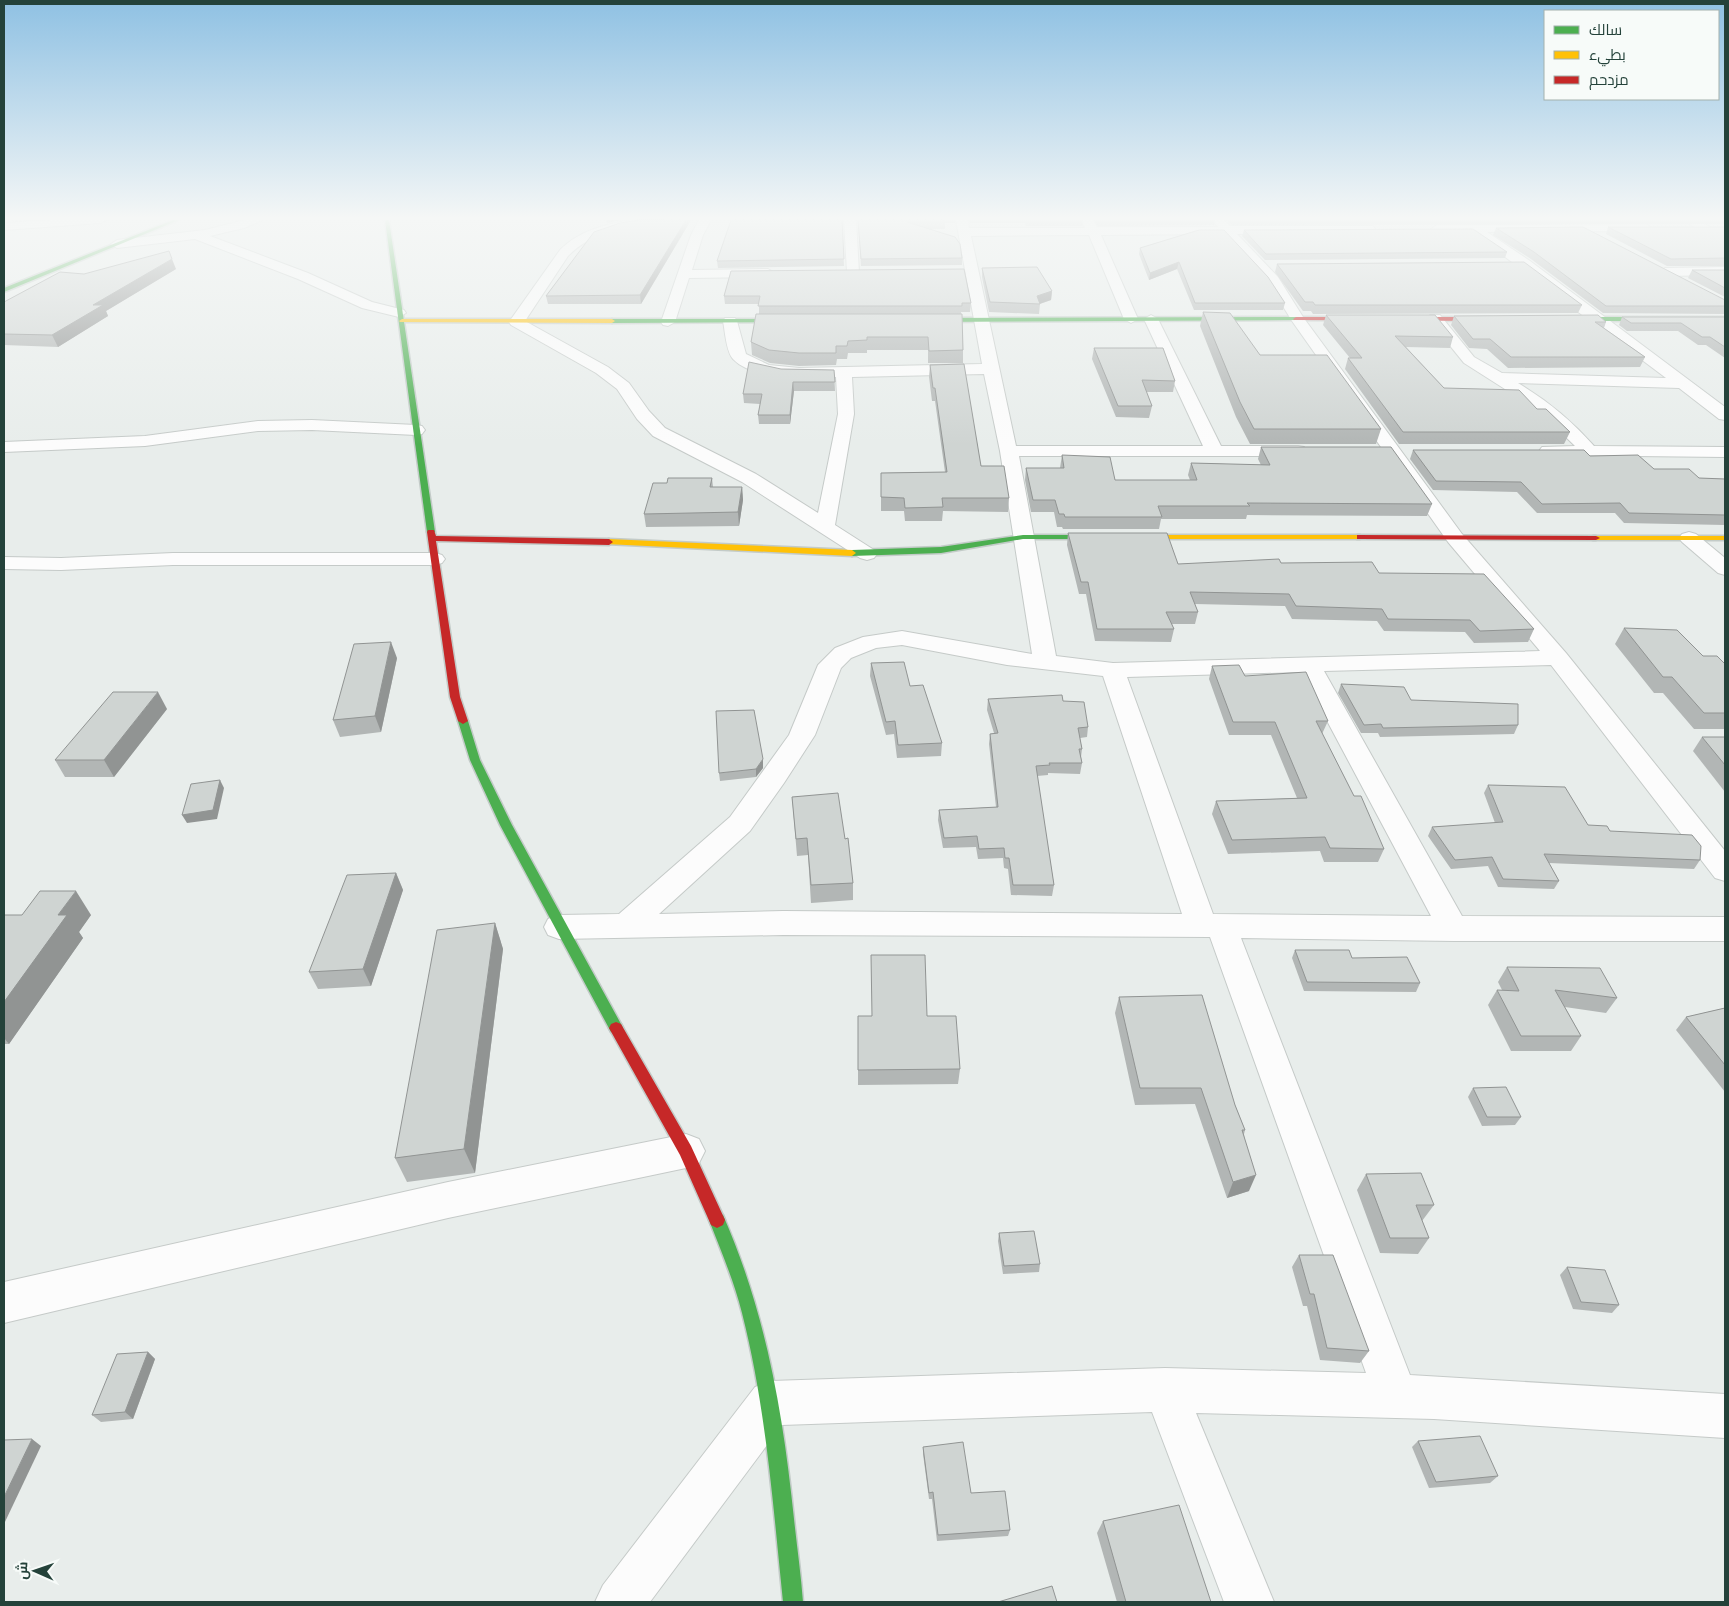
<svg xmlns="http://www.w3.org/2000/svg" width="1729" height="1606" font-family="Barlow,Cairo,sans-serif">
<rect width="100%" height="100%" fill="#e8edeb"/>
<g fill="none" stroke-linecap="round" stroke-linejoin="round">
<defs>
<g id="street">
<path d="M52,220H106L100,223L4,230V223Z"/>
<path d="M245,220H263L244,228L210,236L308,273L372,302L404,310L406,313L399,317L362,308L298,279L195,239L117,248L111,244L117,240L205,230Z"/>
<path d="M630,220H662L656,223C623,228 593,231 568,256L525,321L608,367L629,383L649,411L665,428L756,474L818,513L838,414L836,377C808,378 754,381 733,359C726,351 725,331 723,321L725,318H735L737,321L746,354L769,365L799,368L982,364L956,220H968L969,228H1085L1081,220H1093L1097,227H1218L1212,220H1224L1230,226H1373L1375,229L1369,233L1237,234L1278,277L1303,317L1462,534L1566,653L1725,851V881L1715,878L1551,665L1324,671L1462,916L1725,917V941H1454L1241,938L1410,1375L1725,1394V1438L1434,1419L1196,1413L1274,1602H1224L1152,1412L782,1425L650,1602H595L603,1585L755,1387L771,1381L1165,1368L1366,1373L1210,937L783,935L559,939L548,935L544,927L548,919L559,915L619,914L730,817L789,735L818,665L835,648L863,637L902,631L1032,654L1000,451L984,374L852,377L854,414L835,525L874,550L877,554L874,558L867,560L860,558L742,482L653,436L637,419L617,389L596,373L511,325L509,322L560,250C579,231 603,225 630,220ZM1224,234L1268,282L1292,321L1448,542L1540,651L1113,663L1056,656L1019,456H1298L1304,455L1307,451L1304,447L1298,446H1221L1158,319L1151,315L1144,319L1203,446H1016L971,236L1089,235L1124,319L1131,323L1138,319L1101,235ZM902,645L1007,665L1103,676L1182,914L783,911L659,914L750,831L784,783L815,735L841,668L851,658L876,648ZM1301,672L1431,916L1213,914L1127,677Z"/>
<path d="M699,220H711L703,235L692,270L768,269L775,273L768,277L689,278L675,322L668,326L663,325L661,322L691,235Z"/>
<path d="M844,220H856L859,272L853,276L847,272Z"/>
<path d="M1682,220H1697L1725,235V244Z"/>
<path d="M1646,224L1652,228L1650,231L1487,232L1530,261L1725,407V420L1719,419L1679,388L1518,383C1548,401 1571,420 1594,446L1725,447V457L1542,455L1539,451L1542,447L1575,446L1538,410L1464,363L1430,321L1428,318L1430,315H1440L1474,357L1502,373L1666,378L1472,232L1437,233L1431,229L1437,225Z"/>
<path d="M1725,267V275L1665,276L1659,272L1665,268Z"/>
<path d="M312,420L416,425L422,426L425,430L422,434L416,435L312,430L258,431L145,446L4,452V442L145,436L258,421Z"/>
<path d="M1689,532L1696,534L1725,558V575L1718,573L1682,542L1679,538L1682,534Z"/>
<path d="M173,553H435L442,555L445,559L442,563L435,565H173L61,570L4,569V557L61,558Z"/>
<path d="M686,1134L699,1139L705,1151L699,1163L686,1168L448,1218L4,1323V1282L448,1182Z"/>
</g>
<g id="fast">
<path d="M173,220H179L4,292V288Z"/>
<path d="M385,220H389L435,532L431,534L427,532Z"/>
<path d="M1296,317L1299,319L1298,320L926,322L923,320L926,318Z"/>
<path d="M1725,317V321H1566L1563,319L1566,317Z"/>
<path d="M793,319L796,321L795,322L612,323L609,321L612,319Z"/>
<path d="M1023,535H1158L1162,537L1158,539H1023L941,553L852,556L848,553L852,550L941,547Z"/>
<path d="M463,718L468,721L480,760L512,825L621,1024L623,1028L621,1032L616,1034L611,1032L500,825L470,760L458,721Z"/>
<path d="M717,1212L723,1215C766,1313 783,1413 794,1519C797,1547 801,1575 803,1602H783C773,1505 766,1407 742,1313C734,1281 721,1251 709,1220L711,1215Z"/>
</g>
<g id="slow">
<path d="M402,319H612L615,321L612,323L400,322L399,321Z"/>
<path d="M1155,535H1360L1364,537L1360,539H1158L1154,537Z"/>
<rect x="1593" y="536" width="132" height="4"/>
<path d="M609,539L852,550L856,553L852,556L606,544V540Z"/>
</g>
<g id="jam">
<path d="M1296,317H1490L1493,319L1490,321L1294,320L1293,319Z"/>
<path d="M428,530H434L436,536L609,539L613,542L609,545L436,541L460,697L468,721L463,724L458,721L450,697L427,532Z"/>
<path d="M1357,535L1596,536L1600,538L1596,540L1360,539H1357Z"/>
<path d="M616,1022L621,1024L691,1146L725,1220L723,1225L717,1228L711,1225L680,1155L609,1028L611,1024Z"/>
</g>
</defs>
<use href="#street" stroke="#c5cac8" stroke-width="2"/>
<use href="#fast" stroke="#c3cbc8" stroke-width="3"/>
<use href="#slow" stroke="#c3cbc8" stroke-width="3"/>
<use href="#jam" stroke="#c3cbc8" stroke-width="3"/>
<use href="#street" fill="#fcfcfc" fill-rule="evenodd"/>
<use href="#fast" fill="#4caf50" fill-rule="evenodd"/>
<use href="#slow" fill="#ffc107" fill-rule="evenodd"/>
<use href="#jam" fill="#c62828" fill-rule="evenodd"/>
</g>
<g fill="#b2b6b5">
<path d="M639,220H691L641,304H548L546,296Z"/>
<path d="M842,220L844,266L718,268L717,261Z"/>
<path d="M858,220H955V223H945V229H928L962,258V265L861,266Z"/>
<path d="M969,220H1083L1082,226H1026L1025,223H970Z"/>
<path d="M1094,220H1215L1214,225L1098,226Z"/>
<path d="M1226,220H1725V224L1232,225Z"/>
<path d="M1608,227H1725V266H1667L1606,234Z"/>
<path d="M1496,228L1725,300V314L1603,313L1531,259L1493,235Z"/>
<path d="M1244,230L1507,252L1505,258L1265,260L1242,236Z"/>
<path d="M1140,248L1285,303L1283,310H1194L1177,269L1149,280L1139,254Z"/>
<path d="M1277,264L1582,305L1578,313L1313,314L1311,311H1303L1275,272Z"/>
<path d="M982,268L1052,291L1051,300L1040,304L1039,314L989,312L982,277Z"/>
<path d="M176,269L106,311L108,316L58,347L4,345V302L84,274Z"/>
<path d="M1692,270H1725V297L1688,278Z"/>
<path d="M731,271L971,303L970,312H961L963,350V363H928V350H867V353H848L847,359H837L836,365L799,366L770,363L752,355L751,342L759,314V304H725L724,296Z"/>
<path d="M1203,312L1260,355L1381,429L1376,444H1250L1236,417L1200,326Z"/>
<path d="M1326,315L1453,337L1450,348L1406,347L1444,388L1537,409L1570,432L1564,444H1399L1345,369L1348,358H1350L1323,325Z"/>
<path d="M1454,316L1606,322L1604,328L1645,357L1640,367L1508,368L1487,349L1469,348L1451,325Z"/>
<path d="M1622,317H1725V358L1706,345H1698L1678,331H1627L1619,325Z"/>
<path d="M1094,348L1175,381L1173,392H1146L1152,406L1149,418L1116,417L1092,359Z"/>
<path d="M930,365L981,466L1009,498L1008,512L943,511L942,521H905L904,511H881V473L945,472L935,401H932L929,377Z"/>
<path d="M781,369L834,370L835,391H794L790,424H759L758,415L760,404L744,403L743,394Z"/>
<path d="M1261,447L1432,504L1427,516L1247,515L1246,519H1161L1159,529H1063L1062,527H1057L1054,512H1031L1025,480L1026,468H1060L1062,455L1115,480H1190L1188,475L1191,463L1261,465L1258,459Z"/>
<path d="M1413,450L1590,456L1699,478L1725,479V525L1624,523L1615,513H1537L1517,492L1433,490L1410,459Z"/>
<path d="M712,478L713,487H742L743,500L739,526L646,527L644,514L667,483Z"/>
<path d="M1068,533L1178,564L1281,563L1379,573L1534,629L1528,642L1474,643L1465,632L1384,631L1377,621L1292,619L1285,606L1195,604L1198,612L1195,624H1172L1174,629L1171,642L1095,641L1086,594H1079L1067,545Z"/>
<path d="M1624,628L1725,664V729H1694L1663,693H1654L1615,644Z"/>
<path d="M397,658L381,732L340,737L333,720Z"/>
<path d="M871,663L942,743L941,756L897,758L894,734L886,735L870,676Z"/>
<path d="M1212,666L1245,676L1328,721L1322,734L1354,796L1384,849L1378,862H1324L1320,851L1228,854L1212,814L1216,801L1297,798L1271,735H1229L1209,679Z"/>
<path d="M1341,684L1411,700L1518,725L1514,734L1380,737L1378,733H1361L1338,693Z"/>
<path d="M988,699L1063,701L1088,727L1087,737L1080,738L1082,749L1081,757L1082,763L1080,774L1048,773V775L1037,776L1054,885L1052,896L1011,895L1008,869L1004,868L1003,858L978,859L976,847L943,848L938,820L939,810L996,807L989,744L990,734L994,733L987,710Z"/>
<path d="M167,709L114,777H65L55,760Z"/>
<path d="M1702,737H1725V792L1693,751Z"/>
<path d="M763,768L756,777L720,781L719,773Z"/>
<path d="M1488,785L1588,825L1610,831L1700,860L1694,869L1549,863L1559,881L1554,889L1498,887L1488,866L1451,869L1428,836L1432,827L1495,823L1484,793Z"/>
<path d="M792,797L845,839L853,883V900L811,903L808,855L797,856Z"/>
<path d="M396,873L403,890L371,986L318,989L309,972Z"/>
<path d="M4,915H91L79,932L83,938L9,1044H4Z"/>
<path d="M495,923L503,949L475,1173L407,1182L395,1158Z"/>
<path d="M1295,950L1352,958L1420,983L1416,992L1304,991L1292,958Z"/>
<path d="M1507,967L1617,998L1606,1013L1565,1007L1581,1036L1571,1051H1511L1488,1005L1497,990H1502L1498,982Z"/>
<path d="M1119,997L1235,1105L1245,1130L1244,1134L1249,1191L1227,1198L1195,1104L1135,1105L1115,1013Z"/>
<path d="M1725,1008V1092L1676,1030L1686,1017Z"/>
<path d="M858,1016H927L960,1069L958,1084L858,1085Z"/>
<path d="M1473,1088L1521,1117L1515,1125L1482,1126L1468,1097Z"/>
<path d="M1366,1174L1434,1205L1422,1221L1429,1238L1418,1254L1380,1253L1357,1190Z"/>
<path d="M999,1233L1040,1264L1039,1272L1003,1274L998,1241Z"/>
<path d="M1299,1255L1369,1351L1360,1363L1320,1360L1307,1306H1303L1292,1267Z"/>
<path d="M1567,1267L1619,1305L1612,1313L1573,1309L1560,1275Z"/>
<path d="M148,1352L155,1359L133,1419L101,1422L92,1415Z"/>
<path d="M1418,1441L1498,1476L1490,1483L1429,1488L1412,1447Z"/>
<path d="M923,1447L1010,1530L1008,1536L937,1541L932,1499H929L923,1454Z"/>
<path d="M1103,1521L1211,1602H1117L1097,1533Z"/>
</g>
<g fill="#919493">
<path d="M606,220H621L607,223Z"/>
<path d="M686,220H691L641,304L640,295Z"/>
<path d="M172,259L176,269L106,311L108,316L58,347L52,335L93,305Z"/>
<path d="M1179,262L1177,269L1149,280L1150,273Z"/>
<path d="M1052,291L1051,300L1039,304L1037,296Z"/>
<path d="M793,382L794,391L790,424V415Z"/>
<path d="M742,487L743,500L739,526L738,512Z"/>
<path d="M391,642L397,658L381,732L375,716Z"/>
<path d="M158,692L167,709L114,777L104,760Z"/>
<path d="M763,759V768L756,777V769Z"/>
<path d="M220,780L224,788L217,819L187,823L182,815Z"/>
<path d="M396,873L403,890L371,986L363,969Z"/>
<path d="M76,891L91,915L79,932L83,938L9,1044L4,1038V1002L58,915Z"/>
<path d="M495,923L503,949L475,1173L464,1149Z"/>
<path d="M1256,1175L1249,1191L1227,1198L1233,1182Z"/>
<path d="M148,1352L155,1359L133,1419L125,1412Z"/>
<path d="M32,1439L41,1446L4,1524V1497Z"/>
</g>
<g fill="#cfd4d2" stroke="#919493">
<path d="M639,220H686L640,295L546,296L594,232L620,223Z"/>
<path d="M731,220H842L844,259L717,261Z"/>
<path d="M858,220H944L945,222H907L955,237L960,244L962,258L861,259Z"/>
<path d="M1583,227L1725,300V306H1606L1534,252L1496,228Z"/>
<path d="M1608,227H1725V258L1671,259Z"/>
<path d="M1473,229L1507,252L1266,254L1244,230Z"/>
<path d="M1199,230H1224L1268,277L1285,303H1195L1179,262L1150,273L1140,248Z"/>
<path d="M169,251L172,259L93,305H103L52,335L4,334V302L60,272L84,274Z"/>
<path d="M1524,262L1582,305H1315L1313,302H1305L1277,264Z"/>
<path d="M1037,267L1052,291L1037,296L1040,304L990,302L982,268Z"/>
<path d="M964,269L971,303H962V306H758L760,296H724L731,271Z"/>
<path d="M1692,270H1725V288Z"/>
<path d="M1203,312L1230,313L1260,355H1327L1381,429H1254L1240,402Z"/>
<path d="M756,314H962L963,350L929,351L928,337H867V340L848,341L847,346H836V353H799L769,350L751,342Z"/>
<path d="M1326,315H1435L1453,337L1395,336L1444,388L1519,390L1537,409H1546L1570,432H1403L1348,358H1362Z"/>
<path d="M1598,315L1606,322H1595L1645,357H1511L1490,339H1473L1454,316Z"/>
<path d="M1622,317H1725V347L1710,337H1702L1681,323H1631Z"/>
<path d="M1094,348H1163L1175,381L1142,380L1152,406H1118Z"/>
<path d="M749,362L781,369L834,370L835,382H793L790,415H758L762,394H743Z"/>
<path d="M964,364L981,466H1004L1009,498H942L943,507L905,508L904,498L881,497V473L947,472L935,388H933L930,365Z"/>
<path d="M1261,447H1391L1432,504L1247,503L1250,506H1158L1162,517H1065L1064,514H1059L1055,500H1033L1026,468H1064L1062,455L1110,457L1115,480H1197L1191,463L1270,465Z"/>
<path d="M1413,450H1584L1590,456L1638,455L1654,469H1689L1699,478L1725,479V515L1629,513L1620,503L1542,504L1521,482L1436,481Z"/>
<path d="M668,478H712L710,487H742L738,512L644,514L653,483H667Z"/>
<path d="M1068,533H1167L1178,564L1279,559L1281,563L1372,562L1379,573L1484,574L1534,629L1480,631L1470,620L1388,619L1382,609L1296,606L1289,594L1190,592L1198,612H1166L1174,629H1097L1088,582H1081Z"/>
<path d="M1624,628L1677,630L1703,656H1717L1725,664V713H1704L1672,677H1663Z"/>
<path d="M391,642L375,716L333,720L354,644Z"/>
<path d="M904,662L910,686L923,685L942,743L898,745L895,721L886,722L871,663Z"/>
<path d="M1239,665L1245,676L1306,672L1328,721H1316L1354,796H1361L1384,849L1330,848L1325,837L1232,840L1216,801L1307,798L1275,722H1233L1212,666Z"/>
<path d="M1341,684L1404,687L1411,700L1518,704V725L1383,728L1381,724L1364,725Z"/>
<path d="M113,692H158L104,760H55Z"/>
<path d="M1062,695L1063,701L1084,702L1088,727L1078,728L1082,749H1079L1082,763H1049L1050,765L1036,766L1054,885H1013L1009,858H1005L1004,848L979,849L977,836L944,838L939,810L998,807L990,734L998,733L988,699Z"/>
<path d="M754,710L763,759L756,769L719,773L716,711Z"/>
<path d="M1702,737H1725V765Z"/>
<path d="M220,780L213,810L182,815L191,784Z"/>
<path d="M1488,785L1565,787L1588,825L1607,826L1610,831L1692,835L1701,846L1700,860L1544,854L1559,881L1503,879L1492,857L1455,860L1432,827L1503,822Z"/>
<path d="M838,793L845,839L848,838L853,883L811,885L807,838L796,839L792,797Z"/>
<path d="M396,873L363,969L309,972L347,875Z"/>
<path d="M40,891H76L58,915H67L4,1002V915H22Z"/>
<path d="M495,923L464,1149L395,1158L437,930Z"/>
<path d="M1295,950H1349L1352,958L1407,957L1420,983L1307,982Z"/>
<path d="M871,955H925L927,1016H956L960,1069L858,1070V1016H872Z"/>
<path d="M1507,967L1600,968L1617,998L1555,990L1581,1036H1521L1497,990L1519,991Z"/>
<path d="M1202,995L1235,1105L1245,1130H1242L1256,1175L1233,1182L1201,1088H1140L1119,997Z"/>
<path d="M1725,1008V1065L1686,1017Z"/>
<path d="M1506,1087L1521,1117H1487L1473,1088Z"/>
<path d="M1421,1173L1434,1205H1416L1429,1238H1390L1366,1174Z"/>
<path d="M1034,1231L1040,1264L1004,1266L999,1233Z"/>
<path d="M1299,1255H1333L1369,1351L1327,1348L1314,1294H1310Z"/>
<path d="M1567,1267L1605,1270L1619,1305L1581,1302Z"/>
<path d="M148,1352L125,1412L92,1415L117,1354Z"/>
<path d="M1480,1436L1498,1476L1436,1482L1418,1441Z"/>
<path d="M32,1439L4,1497V1440Z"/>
<path d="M963,1442L971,1493L1005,1491L1010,1530L938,1535L933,1492L929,1493L923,1447Z"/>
<path d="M1179,1505L1211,1602H1126L1103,1521Z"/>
<path d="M1052,1586L1057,1602H998Z"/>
</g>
<linearGradient id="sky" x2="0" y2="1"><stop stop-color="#8fc1e3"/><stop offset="0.49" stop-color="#f5f7f6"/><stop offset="1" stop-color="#f5f7f6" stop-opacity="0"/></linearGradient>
<rect width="1729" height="445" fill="url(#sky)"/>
<rect width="1729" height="1606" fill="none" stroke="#24423a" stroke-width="10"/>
<rect x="1544" y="10" width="175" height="90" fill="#f7fbf9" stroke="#a3b1ad"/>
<rect x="1554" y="26" width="25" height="8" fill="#4caf50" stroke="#a3b1ad"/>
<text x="1589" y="35" font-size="15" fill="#24423a">سالك</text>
<rect x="1554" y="51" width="25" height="8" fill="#ffc107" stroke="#a3b1ad"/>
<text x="1589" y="60" font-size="15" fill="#24423a">بطيء</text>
<rect x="1554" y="76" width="25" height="8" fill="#c62828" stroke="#a3b1ad"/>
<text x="1589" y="85" font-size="15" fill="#24423a">مزدحم</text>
<g transform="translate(35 1571) rotate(272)" stroke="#f7fbf9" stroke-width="4" paint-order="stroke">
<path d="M0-4L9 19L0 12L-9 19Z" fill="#24423a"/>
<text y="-8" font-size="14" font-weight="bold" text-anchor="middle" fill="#24423a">ش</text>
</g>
</svg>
